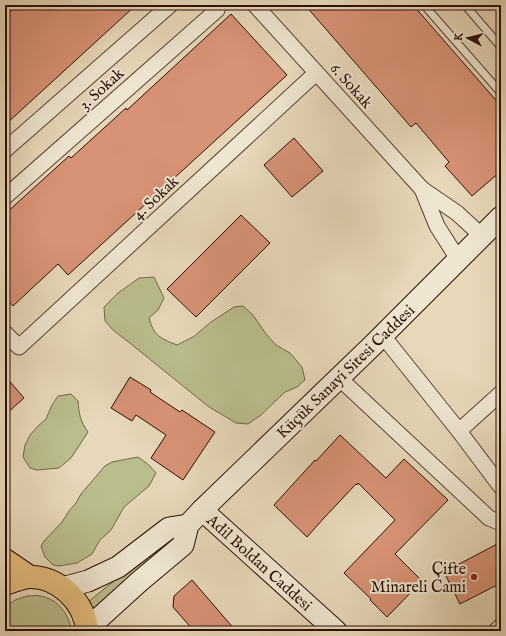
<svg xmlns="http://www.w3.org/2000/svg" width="506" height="636" font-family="'IM FELL English',serif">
<rect width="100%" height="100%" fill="#e7d8b9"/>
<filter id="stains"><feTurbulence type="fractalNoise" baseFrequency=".005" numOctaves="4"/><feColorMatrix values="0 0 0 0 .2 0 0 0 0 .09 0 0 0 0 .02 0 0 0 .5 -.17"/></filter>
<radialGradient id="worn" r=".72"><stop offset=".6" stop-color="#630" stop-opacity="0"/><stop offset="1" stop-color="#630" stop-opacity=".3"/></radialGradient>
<g fill="#babd8c" stroke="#726648">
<path d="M154,277L164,298L158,310L149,318C154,336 160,338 177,345L193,337L211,322L234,307L243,306L253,315L266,334L276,345L290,353L302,367L305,380L297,387L285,392L261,415L248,424L236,423L209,407L131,344L113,330L105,321L104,307L118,293L139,278Z"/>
<path d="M71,394L78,401C79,414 80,421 88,432L71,458L59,468L37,470L30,468L23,457L25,445L30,435L37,427L46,419L52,405L58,396Z"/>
<path d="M138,457L149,465L156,473L149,486L124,507L111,530L100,540L92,554L77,563L59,566L53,565L45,557L41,546L45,540L62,522L69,511L76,503L81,494L105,466L112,462Z"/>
<path d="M173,533L177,536L94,608L88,602Z"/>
<path d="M27,596C31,596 36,595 40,596C59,599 68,614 72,631H5V607L15,600Z"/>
</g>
<g fill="#d89276" stroke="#2a0f04">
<path d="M17,5H136L5,125V16Z"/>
<path d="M305,5H413L501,106V171L472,196L445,166L449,162L416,123L411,127Z"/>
<path d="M231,14L287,75L68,275L58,264L13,306L5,297V214L69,156L71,158L126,108L127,110Z"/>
<path d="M294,138L323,171L292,197L264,165Z"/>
<path d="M241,215L270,243L196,317L167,289Z"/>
<path d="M5,376L24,398L5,415Z"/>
<path d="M130,377L151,390L150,392L180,412L182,410L215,432L183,480L151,458L166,435L136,415L132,421L111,408Z"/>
<path d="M340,435L386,478L404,459L448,500L395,554L422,581L387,617L370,600L371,599L344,573L395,520L358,483L357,485L356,484L324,518L307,537L274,505L315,460L316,461Z"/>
<path d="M501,542V583L460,604L444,572Z"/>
<path d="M192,580L236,631H194L173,607L174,596Z"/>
</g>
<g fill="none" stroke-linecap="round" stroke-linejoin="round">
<defs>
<g id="lane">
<path d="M424,5L501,93"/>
<path d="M465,5L501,47"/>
</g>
<g id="street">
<path d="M255,5L422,189"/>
<path d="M5,150L170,5"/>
<path d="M5,197L217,10L218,5"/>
<path d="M458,259L437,226L422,189L457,213L482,236"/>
<path d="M5,333L19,347L316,73"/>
<path d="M383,336L459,431L501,487"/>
<path d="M339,378L489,518L501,523"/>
<path d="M459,431L501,393"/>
<path d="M496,631L501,626"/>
</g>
<g id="secondary">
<path d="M202,510L336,631"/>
<path d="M62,588L88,581L118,567L169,528L188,525"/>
<path d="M87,629L140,581L183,545L188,525L202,510L374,344L501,217"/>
</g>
<g id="primary">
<path d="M5,560L30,577"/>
<path d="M5,584C13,581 20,578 29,577C58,576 85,602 87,631"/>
</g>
</defs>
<use href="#lane" stroke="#594131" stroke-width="9"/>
<use href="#street" stroke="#594131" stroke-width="17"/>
<use href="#secondary" stroke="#2a0f04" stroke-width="23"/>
<use href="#primary" stroke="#2a0f04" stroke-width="24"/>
<use href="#lane" stroke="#efe6d2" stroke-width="7"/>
<use href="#street" stroke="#efe6d2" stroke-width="15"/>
<use href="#secondary" stroke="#efe6d2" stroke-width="21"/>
<use href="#primary" stroke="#e4bc7c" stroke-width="22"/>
</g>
<circle fill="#8f2418" stroke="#efe6d2" stroke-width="1.5" cx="474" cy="577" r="4"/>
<g text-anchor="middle" stroke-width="4" stroke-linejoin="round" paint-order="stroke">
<g font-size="16" fill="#2a0f04" stroke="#efe6d2">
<text transform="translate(352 85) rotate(48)" y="6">6. Sokak</text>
<text transform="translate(101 88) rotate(-42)" y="6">3. Sokak</text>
<text transform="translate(155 197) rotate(-43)" y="6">4. Sokak</text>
<text transform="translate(345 371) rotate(-44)" y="6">Küçük Sanayi Sitesi Caddesi</text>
<text transform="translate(260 562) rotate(42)" y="6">Adil Boldan Caddesi</text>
</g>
<g font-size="16" fill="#2a0f04" stroke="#efe6d2" text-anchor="end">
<text x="466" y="574">Çifte<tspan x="466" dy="18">Minareli Cami</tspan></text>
</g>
</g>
<rect width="506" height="636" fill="none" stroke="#e7d8b9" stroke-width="20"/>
<rect x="6" y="6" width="494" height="624" fill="none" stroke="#2a0f04" stroke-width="2"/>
<rect x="10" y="10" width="486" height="616" fill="none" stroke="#2a0f04"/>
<g transform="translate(468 38) rotate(277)" stroke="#efe6d2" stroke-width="3" paint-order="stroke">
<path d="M0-3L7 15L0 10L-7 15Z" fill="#2a0f04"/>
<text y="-6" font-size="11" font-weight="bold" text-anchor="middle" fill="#2a0f04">K</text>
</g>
<rect width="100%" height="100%" filter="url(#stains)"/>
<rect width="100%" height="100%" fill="url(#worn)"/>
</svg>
